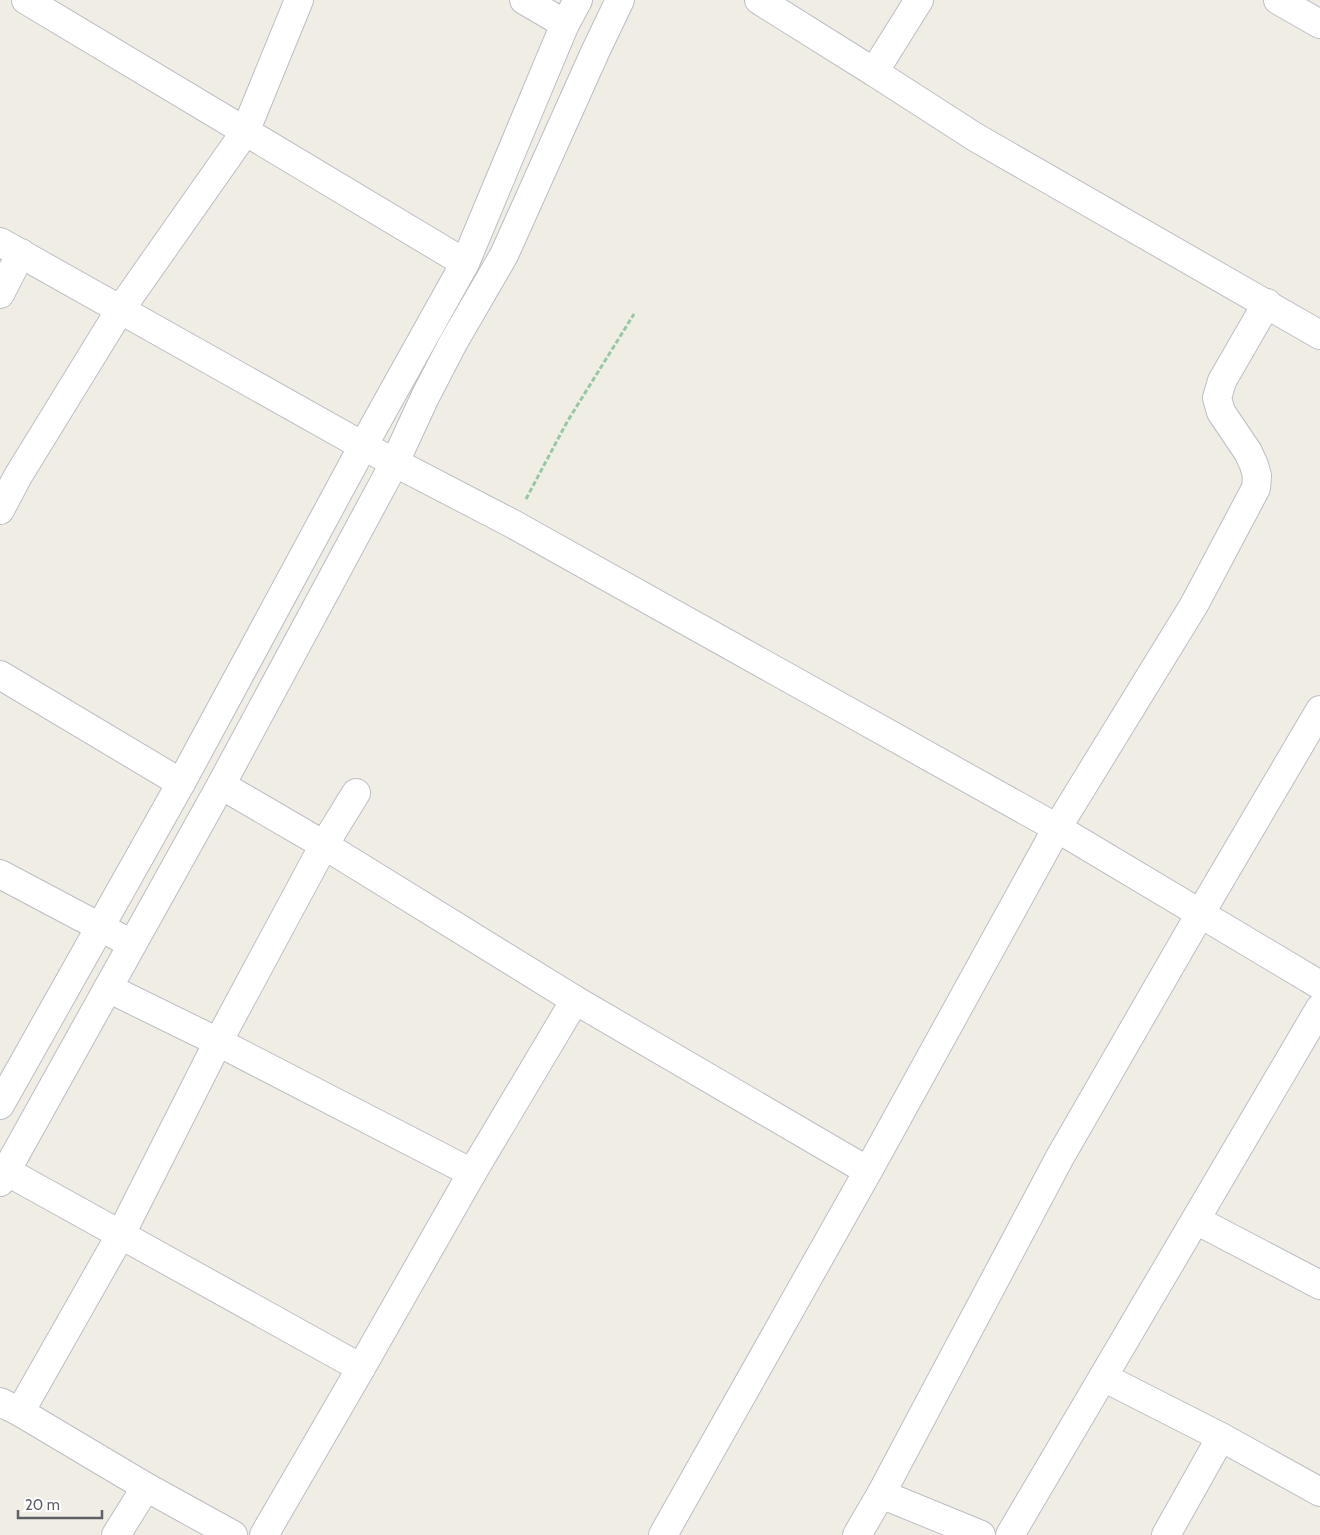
<svg xmlns="http://www.w3.org/2000/svg" width="1320" height="1535" font-family="Cabin,sans-serif">
<rect width="100%" height="100%" fill="#f0eee4"/>
<g fill="none" stroke-linecap="round" stroke-linejoin="round">
<defs>
<g id="street">
<path d="M26,0L465,263"/>
<path d="M524,0L565,24"/>
<path d="M759,0L874,72L919,0"/>
<path d="M1278,0L1320,24"/>
<path d="M874,72L975,137L1320,335"/>
<path d="M0,242L363,446L513,524L1057,828L1320,985"/>
<path d="M0,294L21,253"/>
<path d="M0,510L18,476L120,310L245,132L299,0"/>
<path d="M0,675L181,783"/>
<path d="M221,785L324,845L575,1000L868,1171L1057,828L1194,605L1256,488L1257,476L1254,465L1248,452L1221,412L1217,398L1222,381L1267,303"/>
<path d="M0,874L132,944"/>
<path d="M108,988L218,1042L472,1173"/>
<path d="M6,1171L361,1368"/>
<path d="M1196,1220L1320,1285"/>
<path d="M1103,1377L1320,1008"/>
<path d="M0,1402L20,1412"/>
<path d="M881,1494L981,1535"/>
<path d="M116,1535L146,1487"/>
<path d="M233,1535L146,1487L20,1412L121,1234L218,1042L324,845L356,793"/>
<path d="M264,1535L361,1368L472,1173L575,1000"/>
<path d="M663,1535L868,1171"/>
<path d="M857,1535L881,1494L1060,1157L1200,914L1320,710"/>
<path d="M1010,1535L1103,1377L1221,1437L1320,1492"/>
<path d="M1166,1535L1221,1437"/>
</g>
<g id="secondary">
<path d="M0,1105L181,783L363,446L465,263L565,24L578,0"/>
<path d="M0,1182L221,785L395,462L425,397L453,343L504,255L596,50L620,0"/>
</g>
</defs>
<use href="#street" stroke="#bcbec4" stroke-width="30"/>
<use href="#secondary" stroke="#babdc4" stroke-width="30"/>
<path stroke="#95c9a6" stroke-width="3" stroke-dasharray="5 2.5" stroke-linecap="butt" d="M526,499L567,422L634,314"/>
<use href="#street" stroke="#fff" stroke-width="28"/>
<use href="#secondary" stroke="#fff" stroke-width="28"/>
</g>
<path d="M18 1510v8h84v-8" fill="none" stroke="#5c6066" stroke-width="2.5"/>
<text x="25" y="1510" font-size="15" fill="#5c6066" stroke="#ffffff" stroke-width="4" paint-order="stroke">20 m</text>
</svg>
